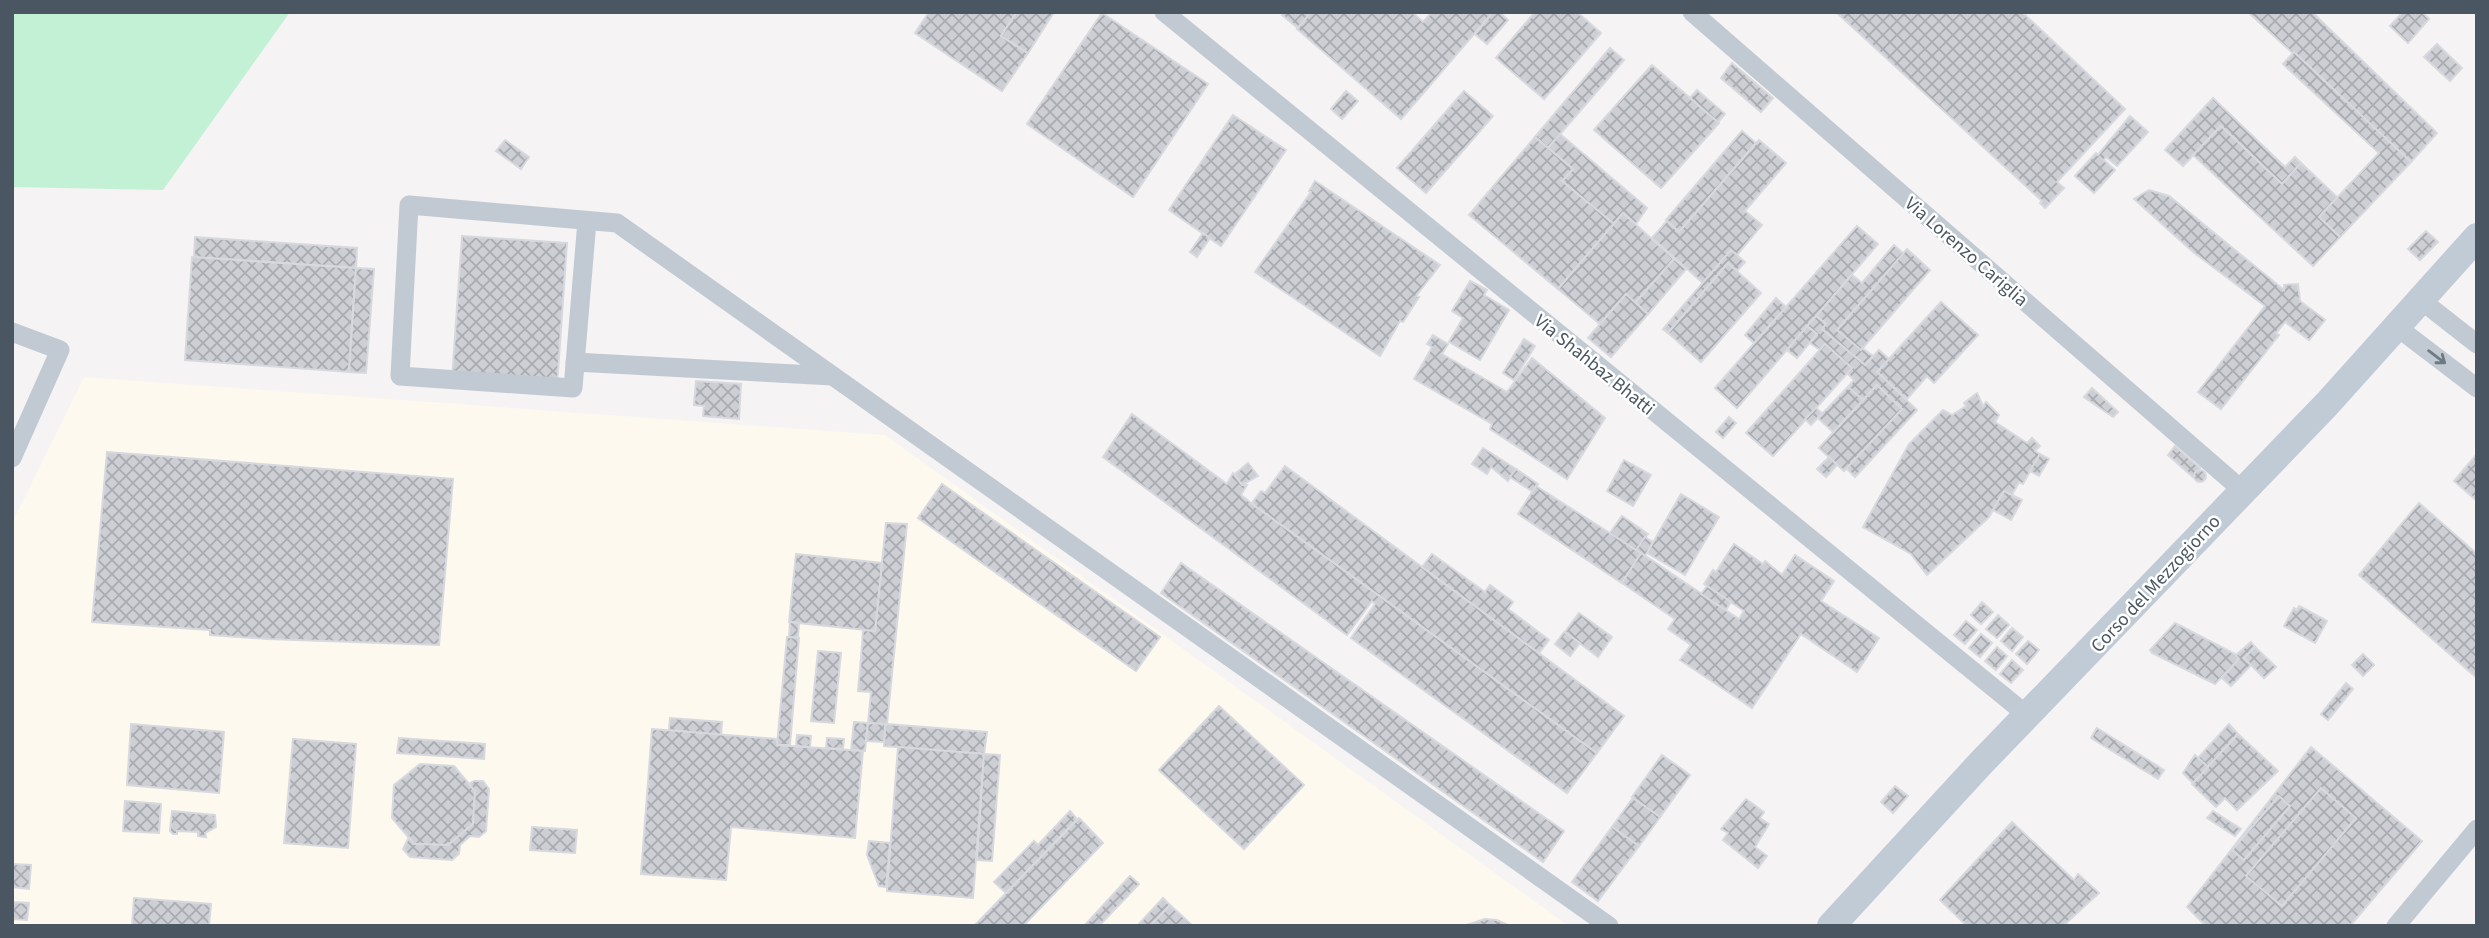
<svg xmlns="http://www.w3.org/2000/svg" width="2489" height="938" font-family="'Source Sans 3',sans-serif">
<defs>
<pattern id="building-cross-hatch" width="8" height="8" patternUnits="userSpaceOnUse" patternTransform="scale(1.75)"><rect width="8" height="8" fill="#cdcfd5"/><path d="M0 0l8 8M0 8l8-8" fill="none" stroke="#a8abb0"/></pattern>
</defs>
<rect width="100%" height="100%" fill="#f5f3f3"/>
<path fill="#fdf9ef" d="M84,377L885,435L1569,926H12V523Z"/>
<path fill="#c3f1d5" d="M12,12H290L163,190L12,187Z"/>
<g fill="url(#building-cross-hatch)" stroke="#d7d9de" stroke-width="2">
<path d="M929,12H1017L1001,36L1028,53L1002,91L915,33Z"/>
<path d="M1017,12H1054L1028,53L1001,36Z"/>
<path d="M1284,12H1311L1298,28L1282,15Z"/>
<path d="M1311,12H1412L1423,22L1432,12H1493L1401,119L1297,29Z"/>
<path d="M1493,12H1499L1508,20L1487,44L1475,34Z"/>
<path d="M1535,12H1577L1601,33L1544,99L1496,58Z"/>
<path d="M1836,12H2022L2125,109L2057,182L2064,188L2045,208L2040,203L2042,201Z"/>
<path d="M2248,12H2312L2437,133L2411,162Z"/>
<path d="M2403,12H2422L2429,19L2408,43L2390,26Z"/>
<path d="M1102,13L1208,84L1133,197L1027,124Z"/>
<path d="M2437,44L2462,68L2450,81L2424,57Z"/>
<path d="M1610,48L1624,60L1548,148L1535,137Z"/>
<path d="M2294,52L2411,162L2340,237L2319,217L2379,153L2283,64Z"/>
<path d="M1732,63L1773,98L1761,112L1721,78Z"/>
<path d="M1652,65L1719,123L1661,188L1594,130Z"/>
<path d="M1697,90L1725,114L1718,122L1690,98Z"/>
<path d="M1346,91L1358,101L1342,119L1331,109Z"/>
<path d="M1464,91L1493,116L1426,193L1397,168Z"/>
<path d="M2213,98L2285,167L2295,157L2301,163L2282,184L2221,126L2183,166L2165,150Z"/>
<path d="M1233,115L1286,150L1221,246L1169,210Z"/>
<path d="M2130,116L2148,132L2117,166L2106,157L2104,160L2115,170L2094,193L2075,176L2096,153L2098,155Z"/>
<path d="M2221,126L2282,184L2301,163L2337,197L2319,217L2340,237L2313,266L2193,155Z"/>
<path d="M1742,131L1756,143L1679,232L1666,220Z"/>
<path d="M1560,134L1647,208L1636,224L1623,213L1614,224L1562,181L1573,169L1548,148Z"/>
<path d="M1535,137L1573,169L1562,181L1614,224L1558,289L1469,215Z"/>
<path d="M505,140L529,157L521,169L496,151Z"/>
<path d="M1759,140L1786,163L1745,211L1762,225L1737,255L1731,250L1703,283L1652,238L1667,221L1679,232Z"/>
<path d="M1315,181L1440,265L1416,296L1419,297L1403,322L1400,321L1380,356L1255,272L1311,192L1309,191Z"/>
<path d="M2149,190L2169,196L2284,290V285L2298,284L2300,301L2325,320L2309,340L2285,322L2276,333L2279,335L2221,409L2198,392L2265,306L2193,252L2134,199Z"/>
<path d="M1623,213L1674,259L1635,303L1626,294L1600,324L1558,289Z"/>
<path d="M1857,226L1878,244L1737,408L1715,388Z"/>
<path d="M2426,231L2438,242L2420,260L2408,249Z"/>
<path d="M1203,233L1210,238L1197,257L1190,252Z"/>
<path d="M462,236L567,243L557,386L452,379Z"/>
<path d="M195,237L357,248L356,268L194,257Z"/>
<path d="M1894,245L1904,254L1837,330L1873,356L1865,365L1822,329L1826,324L1816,316L1852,275L1862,283Z"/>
<path d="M1907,249L1930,270L1861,350L1837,330Z"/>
<path d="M1731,250L1745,262L1737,271L1728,263L1668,333L1663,329Z"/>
<path d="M192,257L356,268L349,372L185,360Z"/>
<path d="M1674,259L1686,269L1648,314L1635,303Z"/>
<path d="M1728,263L1761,293L1701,362L1668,333Z"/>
<path d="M356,268L374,269L366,373L349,372Z"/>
<path d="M1470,281L1487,290L1484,295L1509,310L1480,360L1449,342L1463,318L1452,311Z"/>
<path d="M1626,294L1648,314L1611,357L1588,338Z"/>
<path d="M1776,298L1786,307L1754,343L1745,335Z"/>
<path d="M1941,302L1978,335L1934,383L1927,376L1907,399L1877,372Z"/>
<path d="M1816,316L1826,324L1822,329L1865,365L1879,350L1889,359L1877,372L1917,410L1855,477L1846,468L1902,409L1877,385L1863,400L1848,387L1854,380L1847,373L1852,368L1825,344L1820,350L1810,343L1817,334L1807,326Z"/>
<path d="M1807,326L1817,334L1797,358L1787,350Z"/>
<path d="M1433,335L1448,344L1442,354L1507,392L1532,358L1605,418L1567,479L1490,429L1492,424L1414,379L1432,347L1427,344Z"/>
<path d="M1524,339L1535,346L1514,380L1503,373Z"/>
<path d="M1825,344L1852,368L1773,456L1746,433Z"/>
<path d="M696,381L741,384L739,419L703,416L704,406L694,405Z"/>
<path d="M1877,385L1902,409L1844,471L1819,448Z"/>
<path d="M1848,387L1863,400L1833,432L1818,418Z"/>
<path d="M2092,388L2118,412L2113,417L2084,397Z"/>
<path d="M1977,393L1983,406L1986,402L1999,415L1995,422L2027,443L2032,438L2040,446L2035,451L2040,454L2023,484L2019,482L2012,495L2004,491L1989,517L1927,575L1911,554L1863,527L1909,444L1943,410L1952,415L1966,406L1964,403Z"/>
<path d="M1816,408L1822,413L1811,425L1805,419Z"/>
<path d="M1132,414L1227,484L1233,473L1242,485H1247L1241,495L1255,506L1597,753L1567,793L1351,638L1375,604L1372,601L1347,635L1103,457Z"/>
<path d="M1729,417L1736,423L1723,438L1716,432Z"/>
<path d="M2175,446L2200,468L2193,477L2168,455Z"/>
<path d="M1483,448L1516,469L1508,481L1491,467L1487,474L1472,464Z"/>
<path d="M107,452L453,479L439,645L267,639L210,635V630L92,622Z"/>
<path d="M2040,454L2049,459L2039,476L2030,471Z"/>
<path d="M2477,454V501L2454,481Z"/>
<path d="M1829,457L1837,465L1826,477L1817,469Z"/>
<path d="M1624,460L1651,475L1633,506L1607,491Z"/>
<path d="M1248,463L1258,476L1242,485L1235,474Z"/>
<path d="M1285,466L1624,716L1597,753L1255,506L1252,503L1261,491L1265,493Z"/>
<path d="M1516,469L1538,484L1533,492L1510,477Z"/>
<circle cx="2200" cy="476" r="6"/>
<path d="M942,484L1160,637L1136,671L918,518Z"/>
<path d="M1536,486L1641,553L1622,583L1518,514Z"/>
<path d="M2004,491L2022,500L2011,520L1993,510Z"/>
<path d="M1681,494L1719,517L1685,575L1647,553Z"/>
<path d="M2419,503L2477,554V678L2359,575Z"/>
<path d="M1622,516L1648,534L1636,550L1610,533Z"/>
<path d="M886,523L907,524L887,724L987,732L984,754L884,746L885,724L868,723L871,692L858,691L861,658L863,630L875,631Z"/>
<path d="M1645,537L1653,542L1645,556L1636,550Z"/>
<path d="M1734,544L1763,564L1765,561L1782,575L1795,555L1834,581L1821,601L1879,638L1857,672L1801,634L1752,708L1680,660L1691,645L1668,629L1675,619L1622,583L1641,553L1739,619L1744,611L1704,584L1713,570L1716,572Z"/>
<path d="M796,554L882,563L875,631L789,622Z"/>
<path d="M1432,554L1485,592L1490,585L1513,602L1508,609L1549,640L1539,653L1422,567Z"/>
<path d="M1181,563L1564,831L1543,862L1161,593Z"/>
<path d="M1707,586L1731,602L1726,610L1701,594Z"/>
<path d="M1982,602L1993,612L1981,624L1971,615Z"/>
<path d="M2299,606L2327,621L2315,643L2284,626L2294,608L2297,610Z"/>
<path d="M1579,613L1612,637L1598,657L1565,632Z"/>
<path d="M1998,615L2009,625L1997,638L1986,629Z"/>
<path d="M1966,621L1977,630L1965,644L1954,635Z"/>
<path d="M790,622L799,623L798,638L789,637Z"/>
<path d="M2175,623L2239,656V659L2215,684L2152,653L2150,650Z"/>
<path d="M2012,628L2023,637L2012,651L2001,641Z"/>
<path d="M1564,632L1580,643L1570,656L1555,644Z"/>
<path d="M1981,634L1992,643L1980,657L1969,648Z"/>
<path d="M787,637L799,638L790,745H777Z"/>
<path d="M2028,641L2039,650L2027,664L2016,654Z"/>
<path d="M2251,642L2255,647L2244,658L2251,665L2231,686L2222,678L2239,659L2236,655Z"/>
<path d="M1997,647L2007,656L1996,670L1985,661Z"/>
<path d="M2255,647L2276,667L2264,678L2244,658Z"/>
<path d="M818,651L841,653L834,723L811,721Z"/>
<path d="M2363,654L2374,665L2363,676L2352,665Z"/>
<path d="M2012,660L2023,670L2011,683L2000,674Z"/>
<path d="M2346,683L2353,689L2328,720L2321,714Z"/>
<path d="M1219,706L1304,785L1244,849L1159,770Z"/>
<path d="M670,718L722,722L721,735L669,730Z"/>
<path d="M854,722L868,723L865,751L851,750Z"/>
<path d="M868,723L885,724L884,742L866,741Z"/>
<path d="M131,724L224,732L219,793L127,785Z"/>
<path d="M2229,724L2238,734L2208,767L2198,758Z"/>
<path d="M2097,728L2164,770L2158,779L2091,738Z"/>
<path d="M652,729L777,739V745L863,751L855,838L731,827L726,880L641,874Z"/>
<path d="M2238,734L2278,771L2237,810L2225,798L2216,807L2192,784Z"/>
<path d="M797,735L811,736L810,747L796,746Z"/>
<path d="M399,738L485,744L484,759L397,753Z"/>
<path d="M827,738L844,739L843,749L826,748Z"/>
<path d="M293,739L356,744L348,848L284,843Z"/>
<path d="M898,747L984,754L973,898L887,891Z"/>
<path d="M2311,747L2422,841L2350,926H2206L2187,907Z"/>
<path d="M984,754L1000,755L992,861L977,860Z"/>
<path d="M1662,755L1690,775L1660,817L1632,797Z"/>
<path d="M2195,755L2208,767L2193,783L2183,773Z"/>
<path d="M420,764L454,766L475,791L473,824L448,845L414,844L392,818L394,785Z"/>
<path d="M474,781H483L489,789L486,831L479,837L470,836L460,845L459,854L452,860L410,857L403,849L409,837L414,844L448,845L473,824L475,791L469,784Z"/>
<path d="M1895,786L1908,796L1893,813L1881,802Z"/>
<path d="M2321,788L2356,818L2282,906L2246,876Z"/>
<path d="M2279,796L2290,806L2244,860L2232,850Z"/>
<path d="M1633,798L1660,817L1639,846L1612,827Z"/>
<path d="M1746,799L1764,812L1760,818L1769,824L1755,847L1767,856L1758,868L1723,840L1728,833L1721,829Z"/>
<path d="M125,801L161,804L159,833L123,831Z"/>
<path d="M172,811L215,815L216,827L205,833L206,837L198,836V832L177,831V834H173L170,831Z"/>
<path d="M1070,811L1077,819L1006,893L994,882L1034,841L1038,845Z"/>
<path d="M2213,811L2241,829L2235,836L2207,818Z"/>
<path d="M1079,818L1103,843L1023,926H974Z"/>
<path d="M2012,822L2074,880L2078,874L2099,893L2063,926H1967L1940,900Z"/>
<path d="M532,827L577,830L575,853L530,850Z"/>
<path d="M1612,827L1639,846L1598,901L1572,882Z"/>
<path d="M869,841L890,843L886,887L879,886L867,855Z"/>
<path d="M12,864L31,865L29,889L12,887Z"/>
<path d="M1130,876L1139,884L1099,926H1084Z"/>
<path d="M134,898L211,904L209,926H132Z"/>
<path d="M1163,898L1170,905L1150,926H1137Z"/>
<path d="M12,902L29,903L27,920L12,919Z"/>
<path d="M1170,905L1193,926H1150Z"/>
<path d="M1485,919L1497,920L1510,926H1463Z"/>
</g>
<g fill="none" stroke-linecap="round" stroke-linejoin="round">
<g stroke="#c1cad2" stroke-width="19">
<path d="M1164,12L2027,715"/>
<path d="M1692,12L2242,490"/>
<path d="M587,221L573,388L400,376L409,205L617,223L1609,926"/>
<path d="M2422,301L2477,344"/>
<path d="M2397,327L2477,388"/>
<path d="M12,332L60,350L12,458"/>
<path d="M575,362L833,376"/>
<path d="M2396,926L2477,829"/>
</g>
<path stroke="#c1cbd6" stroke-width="28" d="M1831,926L1980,764L2327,404L2477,237"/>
</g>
<defs><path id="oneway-shaft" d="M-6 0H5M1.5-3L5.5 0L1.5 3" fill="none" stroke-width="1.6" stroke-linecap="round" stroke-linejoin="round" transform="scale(1.75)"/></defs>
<use stroke="#6e7983" href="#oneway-shaft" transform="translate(2437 357) rotate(37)"/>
<g text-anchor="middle" stroke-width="5" stroke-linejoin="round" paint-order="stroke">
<g font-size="19" fill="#4a5661" stroke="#fff">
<text transform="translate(1967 251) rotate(41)" y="7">Via Lorenzo Cariglia</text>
<text transform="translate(1595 364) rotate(39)" y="7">Via Shahbaz Bhatti</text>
<text transform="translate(2155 583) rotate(-47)" y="7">Corso del Mezzogiorno</text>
</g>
</g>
<rect width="2489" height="938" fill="none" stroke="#4a5661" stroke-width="28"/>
</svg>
